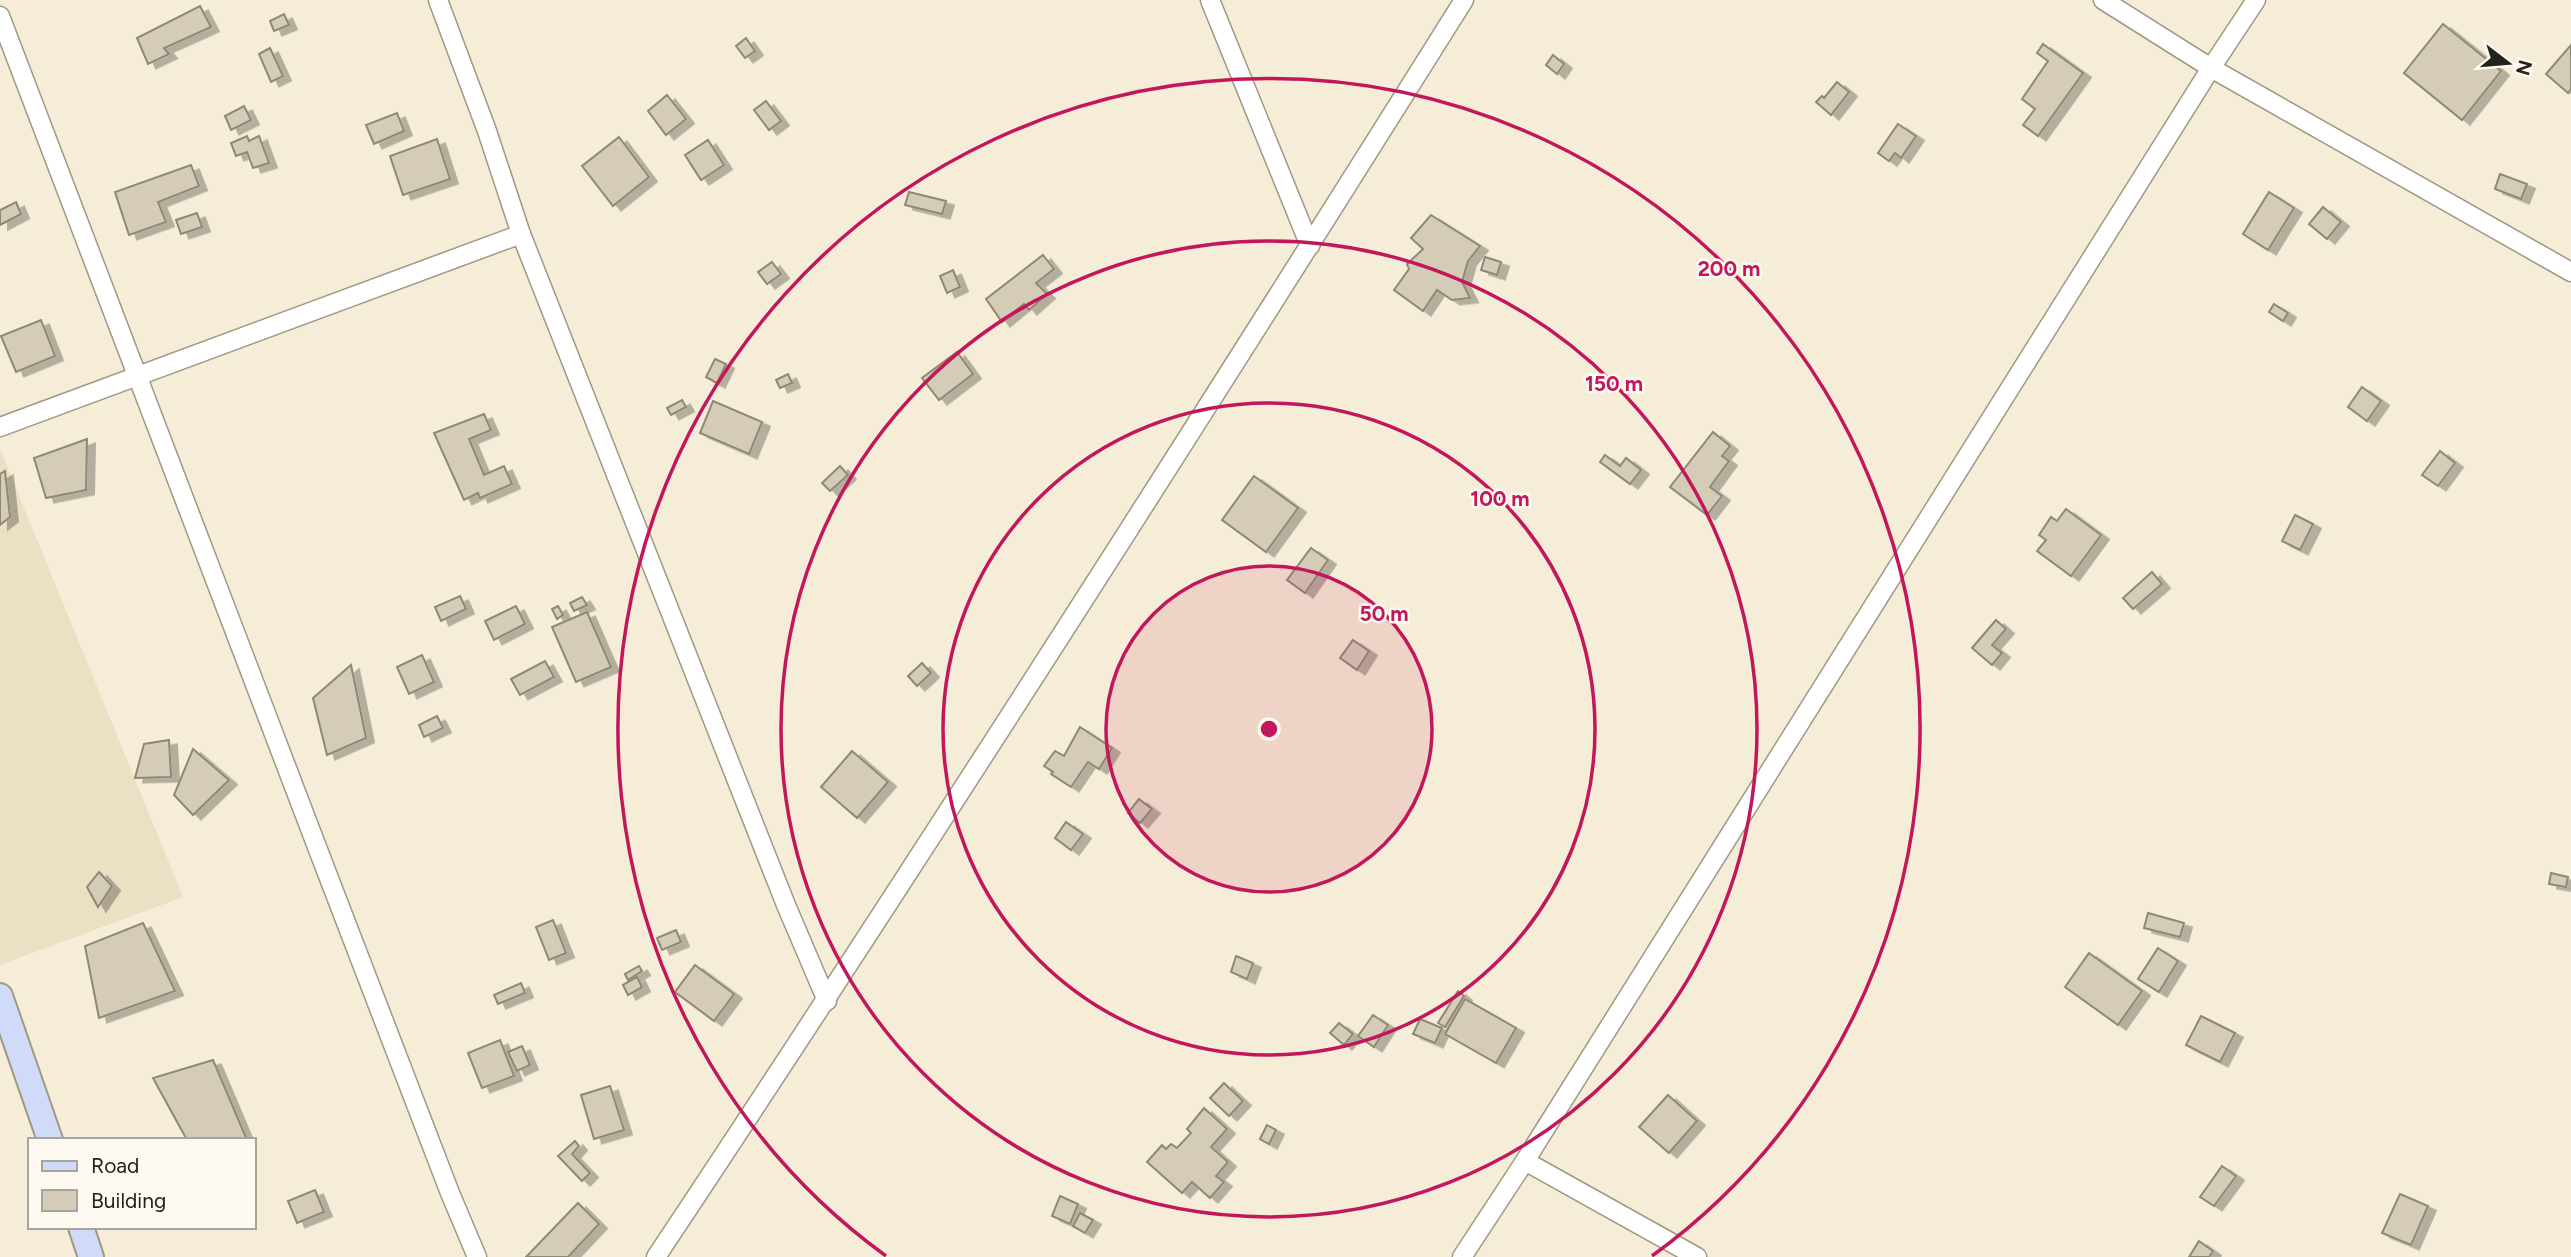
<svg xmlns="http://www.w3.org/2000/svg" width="2571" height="1257" font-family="Figtree,sans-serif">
<defs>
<filter id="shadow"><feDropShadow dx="8" dy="4.5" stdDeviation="0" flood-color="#0004"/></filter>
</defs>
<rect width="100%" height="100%" fill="#f5edd7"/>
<path fill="#ebe0c4" d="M0,449L183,897L0,965Z"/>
<g fill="#d5ccb7" stroke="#8f8874" stroke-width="2" filter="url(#shadow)">
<path d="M200,6L211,27L164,48L169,54L148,64L137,38Z"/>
<path d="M284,14L289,25L274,31L270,21Z"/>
<path d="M2443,24L2501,71L2462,120L2404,73Z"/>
<path d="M746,38L755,51L745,58L736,46Z"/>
<path d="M2043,44L2083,73L2038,136L2023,125L2035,109L2022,99L2048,61L2037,53Z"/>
<path d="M2571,45V89L2568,93L2546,74Z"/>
<path d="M270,48L283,76L271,82L259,54Z"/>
<path d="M1553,55L1564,64L1557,74L1546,65Z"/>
<path d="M1837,82L1849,92L1831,115L1816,102L1822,96L1824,98Z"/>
<path d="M667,95L686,119L666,135L648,111Z"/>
<path d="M766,101L781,121L769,130L754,110Z"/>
<path d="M244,106L251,120L231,130L225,116Z"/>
<path d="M397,113L404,131L374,144L366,125Z"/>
<path d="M1898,124L1916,136L1901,158L1895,153L1889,161L1878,153Z"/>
<path d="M247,136L249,141L259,136L269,163L253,168L247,152L236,156L231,143Z"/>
<path d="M619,137L649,177L613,206L582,166Z"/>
<path d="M437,139L450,179L403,195L390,156Z"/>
<path d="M708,140L724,165L701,180L685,155Z"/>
<path d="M191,165L199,186L158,202L166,222L129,235L115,192Z"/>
<path d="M2500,174L2527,184L2521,199L2495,189Z"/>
<path d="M909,192L946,201L942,214L905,205Z"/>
<path d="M2269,192L2294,208L2268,250L2243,234Z"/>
<path d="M16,202L21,214L0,225V210Z"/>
<path d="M2323,207L2341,222L2327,239L2309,224Z"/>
<path d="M197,213L202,227L181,234L176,220Z"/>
<path d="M1431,215L1480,246L1468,261L1462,282L1470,298L1452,300L1437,290L1423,311L1394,290L1409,269L1407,264L1423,249L1411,238Z"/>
<path d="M1043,255L1054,269L1036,283L1047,294L1029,310L1024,304L1002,322L986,299Z"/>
<path d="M1485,257L1501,262L1497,275L1481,270Z"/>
<path d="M772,262L781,274L767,284L758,272Z"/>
<path d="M953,270L960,287L947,293L940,276Z"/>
<path d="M2274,304L2288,313L2283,321L2269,312Z"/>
<path d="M41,320L55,356L16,372L1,336Z"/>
<path d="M957,352L973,374L939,400L922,378Z"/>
<path d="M715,359L726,364L717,383L706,377Z"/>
<path d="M788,374L792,383L780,388L776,380Z"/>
<path d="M2362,387L2381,401L2367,421L2348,407Z"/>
<path d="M682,400L686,407L671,415L667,408Z"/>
<path d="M713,401L762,422L749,454L700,433Z"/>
<path d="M484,414L491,430L469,439L484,475L504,466L512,484L480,498L478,493L464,500L434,433Z"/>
<path d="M1713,432L1730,446L1722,456L1729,461L1710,487L1722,496L1707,515L1670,487Z"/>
<path d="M87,439L86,490L46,498L34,458Z"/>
<path d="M2440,451L2455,463L2438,486L2422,475Z"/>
<path d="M1605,455L1620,466L1626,458L1641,470L1630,484L1600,462Z"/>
<path d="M840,466L848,475L830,491L822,483Z"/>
<path d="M5,471L10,517L0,525V474Z"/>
<path d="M1254,476L1298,508L1266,552L1222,520Z"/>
<path d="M2066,509L2101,535L2071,576L2037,551L2046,540L2039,535L2051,517L2057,521Z"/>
<path d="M2295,515L2313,524L2300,550L2282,541Z"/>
<path d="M1311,548L1328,560L1305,593L1287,580Z"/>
<path d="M2152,572L2162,584L2133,609L2123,598Z"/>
<path d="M460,596L466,609L441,621L435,607Z"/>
<path d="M582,597L587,605L574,611L570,603Z"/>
<path d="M516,606L525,624L494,640L485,621Z"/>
<path d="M558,606L563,615L557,619L552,609Z"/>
<path d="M587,612L611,667L576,682L552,627Z"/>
<path d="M1996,620L2006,629L1992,645L2002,653L1992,665L1972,648Z"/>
<path d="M1353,640L1369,651L1357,670L1340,658Z"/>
<path d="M422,655L434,682L409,694L397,667Z"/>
<path d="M545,661L554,677L520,695L511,679Z"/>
<path d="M922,663L931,673L917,686L908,676Z"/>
<path d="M351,665L366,738L327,755L313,698Z"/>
<path d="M437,716L443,728L424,737L419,725Z"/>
<path d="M1080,727L1112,748L1099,769L1088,762L1071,787L1051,774L1053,772L1044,766L1055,751L1064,756Z"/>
<path d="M169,740L171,777L135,778L144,744Z"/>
<path d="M193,749L229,780L193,815L174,795Z"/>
<path d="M852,751L888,782L857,818L821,787Z"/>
<path d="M1139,799L1152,809L1140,823L1128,813Z"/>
<path d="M1066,822L1083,834L1071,850L1055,838Z"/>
<path d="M99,872L112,886L98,907L87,887Z"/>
<path d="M2551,873L2568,877L2566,887L2549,884Z"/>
<path d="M2148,913L2184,923L2180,937L2144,928Z"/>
<path d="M553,920L566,953L549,960L536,927Z"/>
<path d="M143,923L175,991L99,1018L85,946Z"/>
<path d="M676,930L681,942L662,950L657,938Z"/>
<path d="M2158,948L2178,961L2159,992L2138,979Z"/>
<path d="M2089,953L2142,991L2118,1025L2065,987Z"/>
<path d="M1236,956L1253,963L1247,979L1231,972Z"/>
<path d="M695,965L734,994L714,1021L675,992Z"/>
<path d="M639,966L642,971L628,980L625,974Z"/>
<path d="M637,977L642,987L628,995L623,985Z"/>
<path d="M521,983L525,993L498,1004L494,995Z"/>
<path d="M1458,991L1464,996L1445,1027L1438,1023Z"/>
<path d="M1465,999L1516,1028L1496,1063L1445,1034Z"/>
<path d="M1373,1015L1388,1025L1374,1047L1358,1036Z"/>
<path d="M2201,1016L2235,1033L2220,1062L2186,1045Z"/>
<path d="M1420,1019L1442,1028L1435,1043L1413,1034Z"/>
<path d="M1339,1023L1353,1034L1344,1045L1330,1033Z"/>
<path d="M500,1040L514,1076L482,1088L468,1053Z"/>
<path d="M522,1046L530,1065L517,1071L508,1052Z"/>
<path d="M213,1060L247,1140H187L153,1078Z"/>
<path d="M1224,1083L1243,1101L1229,1116L1210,1098Z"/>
<path d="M610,1086L624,1130L594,1139L581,1095Z"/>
<path d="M1668,1095L1697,1121L1669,1153L1639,1127Z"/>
<path d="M1204,1108L1227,1129L1211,1147L1228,1162L1216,1176L1224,1182L1210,1198L1192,1182L1182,1193L1147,1162L1162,1145L1166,1149L1171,1144L1177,1148L1191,1133L1187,1129Z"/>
<path d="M1267,1125L1276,1130L1269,1144L1260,1139Z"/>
<path d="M575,1141L579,1146L572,1154L590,1173L582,1181L558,1156Z"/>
<path d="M2222,1166L2236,1176L2214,1206L2200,1197Z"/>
<path d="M315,1190L324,1212L297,1223L288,1201Z"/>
<path d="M2400,1194L2428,1206L2411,1245L2382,1233Z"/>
<path d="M1060,1196L1078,1204L1070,1224L1052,1216Z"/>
<path d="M578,1203L599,1224L568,1257H526Z"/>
<path d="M1080,1213L1093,1220L1085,1233L1073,1226Z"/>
<path d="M2199,1241L2213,1251L2209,1257H2189Z"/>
</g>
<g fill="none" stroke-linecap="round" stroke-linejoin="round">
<defs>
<g id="street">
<path d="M438,0L487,131L521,234L786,905L827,1001"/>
<path d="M1210,0L1310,246"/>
<path d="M2103,0L2211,68L2571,272"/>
<path d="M0,16L317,847L450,1193L477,1257"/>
<path d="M0,427L521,234"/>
<path d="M1525,1161L1697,1257"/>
<path d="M656,1257C932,842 1199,422 1464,0"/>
<path d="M1462,1257L1525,1161L2211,68L2256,0"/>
</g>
<g id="secondary">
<path d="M0,996L50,1140"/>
<path d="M81,1227L91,1257"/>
</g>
</defs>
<use href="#street" stroke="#a09884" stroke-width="21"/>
<use href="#secondary" stroke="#a09884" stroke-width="28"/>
<use href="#street" stroke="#fff" stroke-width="18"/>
<use href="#secondary" stroke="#d0dbfa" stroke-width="24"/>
</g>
<circle cx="1269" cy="729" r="163" fill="#c2185b" fill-opacity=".12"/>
<g fill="none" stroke="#c2185b" stroke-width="3.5">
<circle cx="1269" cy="729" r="163"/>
<circle cx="1269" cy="729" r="326"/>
<circle cx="1269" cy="729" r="488"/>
<path d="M886 1256A651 651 0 1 1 1652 1256"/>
</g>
<circle cx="1269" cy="729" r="10" fill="#c2185b" stroke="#fefaf2" stroke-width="3.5"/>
<g font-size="21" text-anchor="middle" font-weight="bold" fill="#c2185b" stroke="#fefaf2" stroke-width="5" stroke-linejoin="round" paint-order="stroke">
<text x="1729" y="276">200 m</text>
<text x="1614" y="391">150 m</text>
<text x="1500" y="506">100 m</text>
<text x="1384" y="621">50 m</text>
</g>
<rect x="28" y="1138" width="228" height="91" fill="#fefaf2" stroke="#a7a49c" stroke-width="2"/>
<rect x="42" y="1161" width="35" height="10" fill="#d0dbfa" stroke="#a7a49c" stroke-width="2"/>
<text x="91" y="1173" font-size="21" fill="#25221a">Road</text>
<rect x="42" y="1190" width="35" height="21" fill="#d5ccb7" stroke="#a7a49c" stroke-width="2"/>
<text x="91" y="1208" font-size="21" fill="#25221a">Building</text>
<g transform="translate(2508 63) rotate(106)" stroke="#fefaf2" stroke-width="5" paint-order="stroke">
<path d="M0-5L12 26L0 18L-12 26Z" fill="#25221a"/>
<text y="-10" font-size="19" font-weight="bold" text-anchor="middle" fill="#25221a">N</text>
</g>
</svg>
